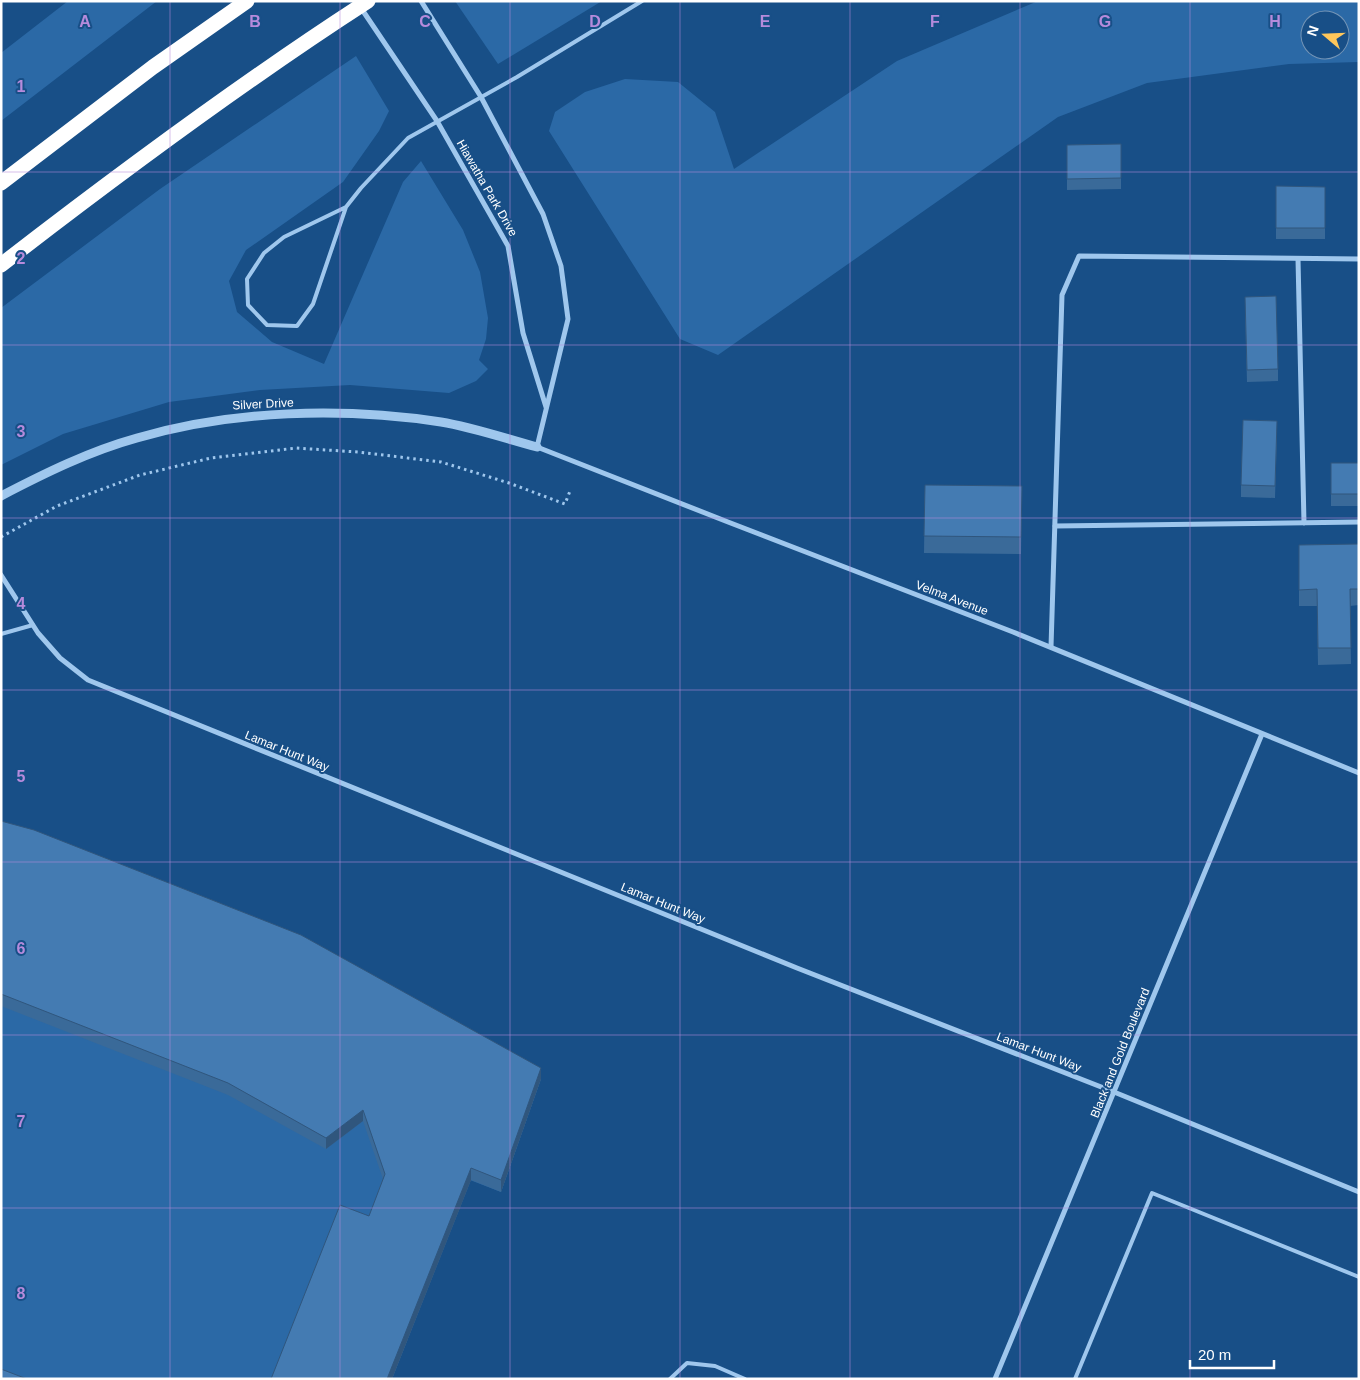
<svg xmlns="http://www.w3.org/2000/svg" width="1360" height="1380" font-family="Helvetica,sans-serif">
<rect width="100%" height="100%" fill="#184f87"/>
<g fill="#2b69a6" fill-rule="evenodd">
<path d="M68,1H157L1,121V53Z"/>
<path d="M455,1H602L498,64Z"/>
<path d="M1038,1H1359V62L1289,64L1147,83L1058,117L718,355L680,339L549,131L555,112L585,92L625,79L678,82L715,112L734,169L897,61ZM1310,20H1340V50H1310Z"/>
<path d="M356,56L389,111L379,131L343,182L246,250L229,281L237,312L272,342L324,364L403,182L421,161L463,230L480,272L488,318L486,339L479,360L488,369L476,381L449,393L350,385L260,390L169,402L63,434L1,465V308L160,189Z"/>
<path d="M1,833L541,1079L501,1192L470,1180L392,1379H1Z"/>
</g>
<g fill="none" stroke-linecap="round" stroke-linejoin="round">
<path stroke="#9fc7ed" stroke-width="3" stroke-dasharray="2.5 4" stroke-linecap="butt" d="M1,537L57,506L140,475L211,458L296,448L358,452L441,462L509,483L565,504L570,491"/>
<g stroke="#9fc7ed" stroke-width="4">
<path d="M346,207L284,237L264,253L247,279L248,305L267,325L297,326L313,304L346,207L361,188L408,138L517,77L642,1"/>
<path d="M1,634L33,625"/>
<path d="M670,1379L687,1363L715,1366L745,1379"/>
<path d="M1075,1379L1152,1193L1359,1277"/>
</g>
<g stroke="#9fc7ed" stroke-width="5">
<path d="M421,1L481,97L543,214L561,266L568,319L537,447L728,522L1013,632L1359,773"/>
<path d="M361,8L437,121L508,246L523,333L546,407"/>
<path d="M1298,259L1304,523"/>
<path d="M1055,526L1359,522"/>
<path d="M1,575L38,633L60,658L88,680L797,968L1114,1092L1359,1192"/>
<path d="M1051,647L1062,295L1079,256L1359,259"/>
<path d="M995,1379L1262,734"/>
</g>
<path stroke="#9fc7ed" stroke-width="9" d="M1,496C45,473 90,451 137,438C233,410 342,407 441,422C472,427 507,439 537,447"/>
<g stroke="#fff" stroke-width="15">
<path d="M1,183L153,67L247,1"/>
<path d="M1,265C120,173 241,83 368,1"/>
</g>
</g>
<g fill="#3a6a99">
<path d="M1121,144V189L1067,190V145Z"/>
<path d="M1276,186L1325,187V239H1276Z"/>
<path d="M1245,308L1278,369V381L1247,382Z"/>
<path d="M1277,432L1275,498L1241,497V485Z"/>
<rect x="1331" y="463" width="28" height="43"/>
<path d="M925,485L1022,486L1021,554L924,553Z"/>
<path d="M1359,544V605L1350,606L1351,664L1318,665L1317,606H1299V545Z"/>
<path d="M1,821L541,1079L501,1192L471,1180L392,1379H271L369,1216L383,1179L363,1121L326,1149L228,1095L1,1006Z"/>
</g>
<g fill="#30567d">
<path d="M541,1068V1079L501,1192V1180Z"/>
<path d="M363,1110V1121L326,1149V1138Z"/>
<path d="M471,1168V1180L392,1379H387Z"/>
</g>
<g fill="#447bb2" stroke="#30567d">
<path d="M1121,144V178L1067,179V145Z"/>
<path d="M1276,186L1325,187V228H1276Z"/>
<path d="M1276,296L1278,369L1247,370L1245,297Z"/>
<path d="M1243,420L1277,421L1275,486L1241,485Z"/>
<rect x="1331" y="463" width="28" height="31"/>
<path d="M925,485L1022,486L1021,537L924,536Z"/>
<path d="M1359,544V589H1350L1351,648H1318L1317,589L1299,590V545Z"/>
<path d="M1,821L34,830L301,935L541,1068L501,1180L471,1168L387,1379H271L340,1205L369,1216L385,1174L363,1110L326,1138L228,1083L1,994Z"/>
<path d="M1,1369L27,1379H1Z"/>
</g>
<path fill="none" stroke="#b68bdc" stroke-width="1" stroke-opacity="0.55" d="M170,1V1379M340,1V1379M510,1V1379M680,1V1379M850,1V1379M1020,1V1379M1190,1V1379M1,172H1359M1,345H1359M1,518H1359M1,690H1359M1,862H1359M1,1035H1359M1,1208H1359"/>
<g text-anchor="middle" stroke-width="4" stroke-linejoin="round" paint-order="stroke">
<g font-size="12" fill="#fff" stroke="#184f87">
<text transform="translate(487 188) rotate(60)" y="4">Hiawatha Park Drive</text>
<text transform="translate(263 404) rotate(-3)" y="4">Silver Drive</text>
<text transform="translate(952 598) rotate(21)" y="4">Velma Avenue</text>
<text transform="translate(287 751) rotate(22)" y="4">Lamar Hunt Way</text>
<text transform="translate(663 903) rotate(22)" y="4">Lamar Hunt Way</text>
<text transform="translate(1039 1052) rotate(21)" y="4">Lamar Hunt Way</text>
<text transform="translate(1120 1053) rotate(-68)" y="4">Black and Gold Boulevard</text>
</g>
</g>
<g font-size="16" text-anchor="middle" font-weight="bold" fill="#b68bdc" stroke="#184f87" stroke-width="4" stroke-linejoin="round" paint-order="stroke">
<text x="85" y="27">A</text>
<text x="255" y="27">B</text>
<text x="425" y="27">C</text>
<text x="595" y="27">D</text>
<text x="765" y="27">E</text>
<text x="935" y="27">F</text>
<text x="1105" y="27">G</text>
<text x="1275" y="27">H</text>
<text x="21" y="92">1</text>
<text x="21" y="264">2</text>
<text x="21" y="437">3</text>
<text x="21" y="609">4</text>
<text x="21" y="782">5</text>
<text x="21" y="954">6</text>
<text x="21" y="1127">7</text>
<text x="21" y="1299">8</text>
</g>
<rect width="1360" height="1380" fill="none" stroke="#ffffff" stroke-width="5"/>
<g transform="translate(1325 35) rotate(289)"><circle r="24" fill="#184f87" stroke="#7495b7"/>
<path d="M0-4L9 19L0 12L-9 19Z" fill="#ffc75b"/>
<text y="-8" font-size="14" font-weight="bold" text-anchor="middle" fill="#ffffff">N</text>
</g>
<path d="M1190 1360v8h84v-8" fill="none" stroke="#ffffff" stroke-width="2.5"/>
<text x="1198" y="1360" font-size="15" fill="#ffffff" stroke="#184f87" stroke-width="4" paint-order="stroke">20 m</text>
</svg>
